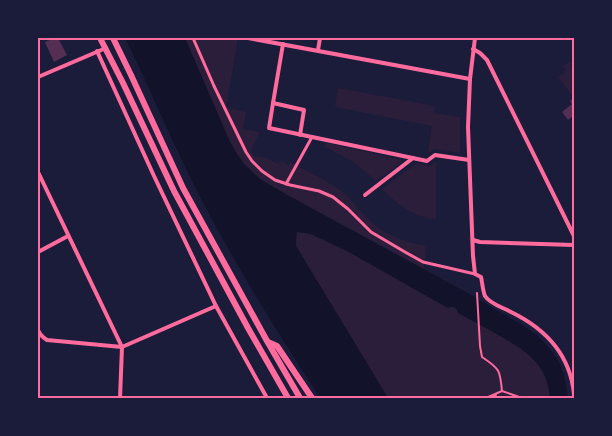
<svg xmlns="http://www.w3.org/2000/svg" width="612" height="436" font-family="'Archivo Narrow',sans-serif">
<rect width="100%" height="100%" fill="#1b1b3a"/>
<g fill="#2a1e3b">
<path d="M185,38H228L238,39L226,107L246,112L243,129L259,132L257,138L251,150L254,156L267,158L278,164L280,161L284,162L288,165L291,162C308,172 328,181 344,193C352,200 358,209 365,216C382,234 403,242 426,246L424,269L289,196L260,179L244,164L237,154L230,142Z"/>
<path d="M570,62L574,72V98L558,77L565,72L566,70L563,66Z"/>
<path d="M338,88L435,106L434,113L460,117V153L435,149L428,153L432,126L335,107Z"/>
<path d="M327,143L402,160L401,163L376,181L355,163L324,146Z"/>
<path d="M436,161V219C412,217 399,205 382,189L417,163L431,166Z"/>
<path d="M297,232L311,234L349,252L448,308L452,307L455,308L458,313C479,325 527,347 539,366C546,375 549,387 550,398H388L296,246Z"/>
</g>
<path fill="#12122b" d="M125,38H185L230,142L237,154L244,164L260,179L289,196L464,291L519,323L537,335L554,354L560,364L564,375L568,398H550C549,387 546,375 539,366C527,347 479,325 458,313C457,308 453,305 448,308L349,252L311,234L297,232L296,238V246L388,398H319C278,333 237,267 201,199C174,146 151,91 125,38Z"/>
<path fill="#1b1b3a" d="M122,38H124L132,52L189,177L222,238L256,298L320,398H316L269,324L200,201L184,171L140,74Z"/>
<g fill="#542f53">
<path d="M52,38H58L67,55L54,62L45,42L52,39Z"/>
<path d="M574,97V115L568,120L562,112L572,104L570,101Z"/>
</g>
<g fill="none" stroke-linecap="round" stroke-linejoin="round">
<g stroke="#ff6b9d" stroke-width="2">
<path d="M477,293L480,346L482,357C500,369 500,370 502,391"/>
<path d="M486,398L502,391L522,398"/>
<path d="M491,398L496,395"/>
</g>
<g stroke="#ff6b9d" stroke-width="3">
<path d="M193,38L214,86L246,152L252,161L262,171L275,180L290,185L319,191L333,197L348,209L371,232L405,252L423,262L475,274"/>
<path d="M286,184L312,137"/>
</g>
<g stroke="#ff6b9d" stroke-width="4">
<path d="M248,38L470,79"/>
<path d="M475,38L470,79L468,127L473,256L475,274L481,277C482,281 483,292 485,296C490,304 504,308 511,312C546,329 570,354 574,394"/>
<path d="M473,49L480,53L487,60L574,236"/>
<path d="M318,50L320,38"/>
<path d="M97,51L154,176L216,306L267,398"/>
<path d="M38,77L106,48"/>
<path d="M273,103L283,44"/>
<path d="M300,135L304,110L273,103L269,128L427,161L435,155L469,160"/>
<path d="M38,172L122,347L120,398"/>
<path d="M365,195L413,158"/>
<path d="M473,240L480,242L574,245"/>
<path d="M38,252L68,236"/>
<path d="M38,330C40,335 42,337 47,340L122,347L216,306"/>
</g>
<g stroke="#ff6b9d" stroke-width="6">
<path d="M100,38L123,83L174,191L248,328L288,398"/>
<path d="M113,38L131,75L183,188L267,341L300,398"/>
<path d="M268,342L277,346L312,398"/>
</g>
</g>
<rect width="612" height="436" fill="none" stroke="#1b1b3a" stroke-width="78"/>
<rect x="39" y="39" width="534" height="358" fill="none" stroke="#ff6b9d" stroke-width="2"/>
</svg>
